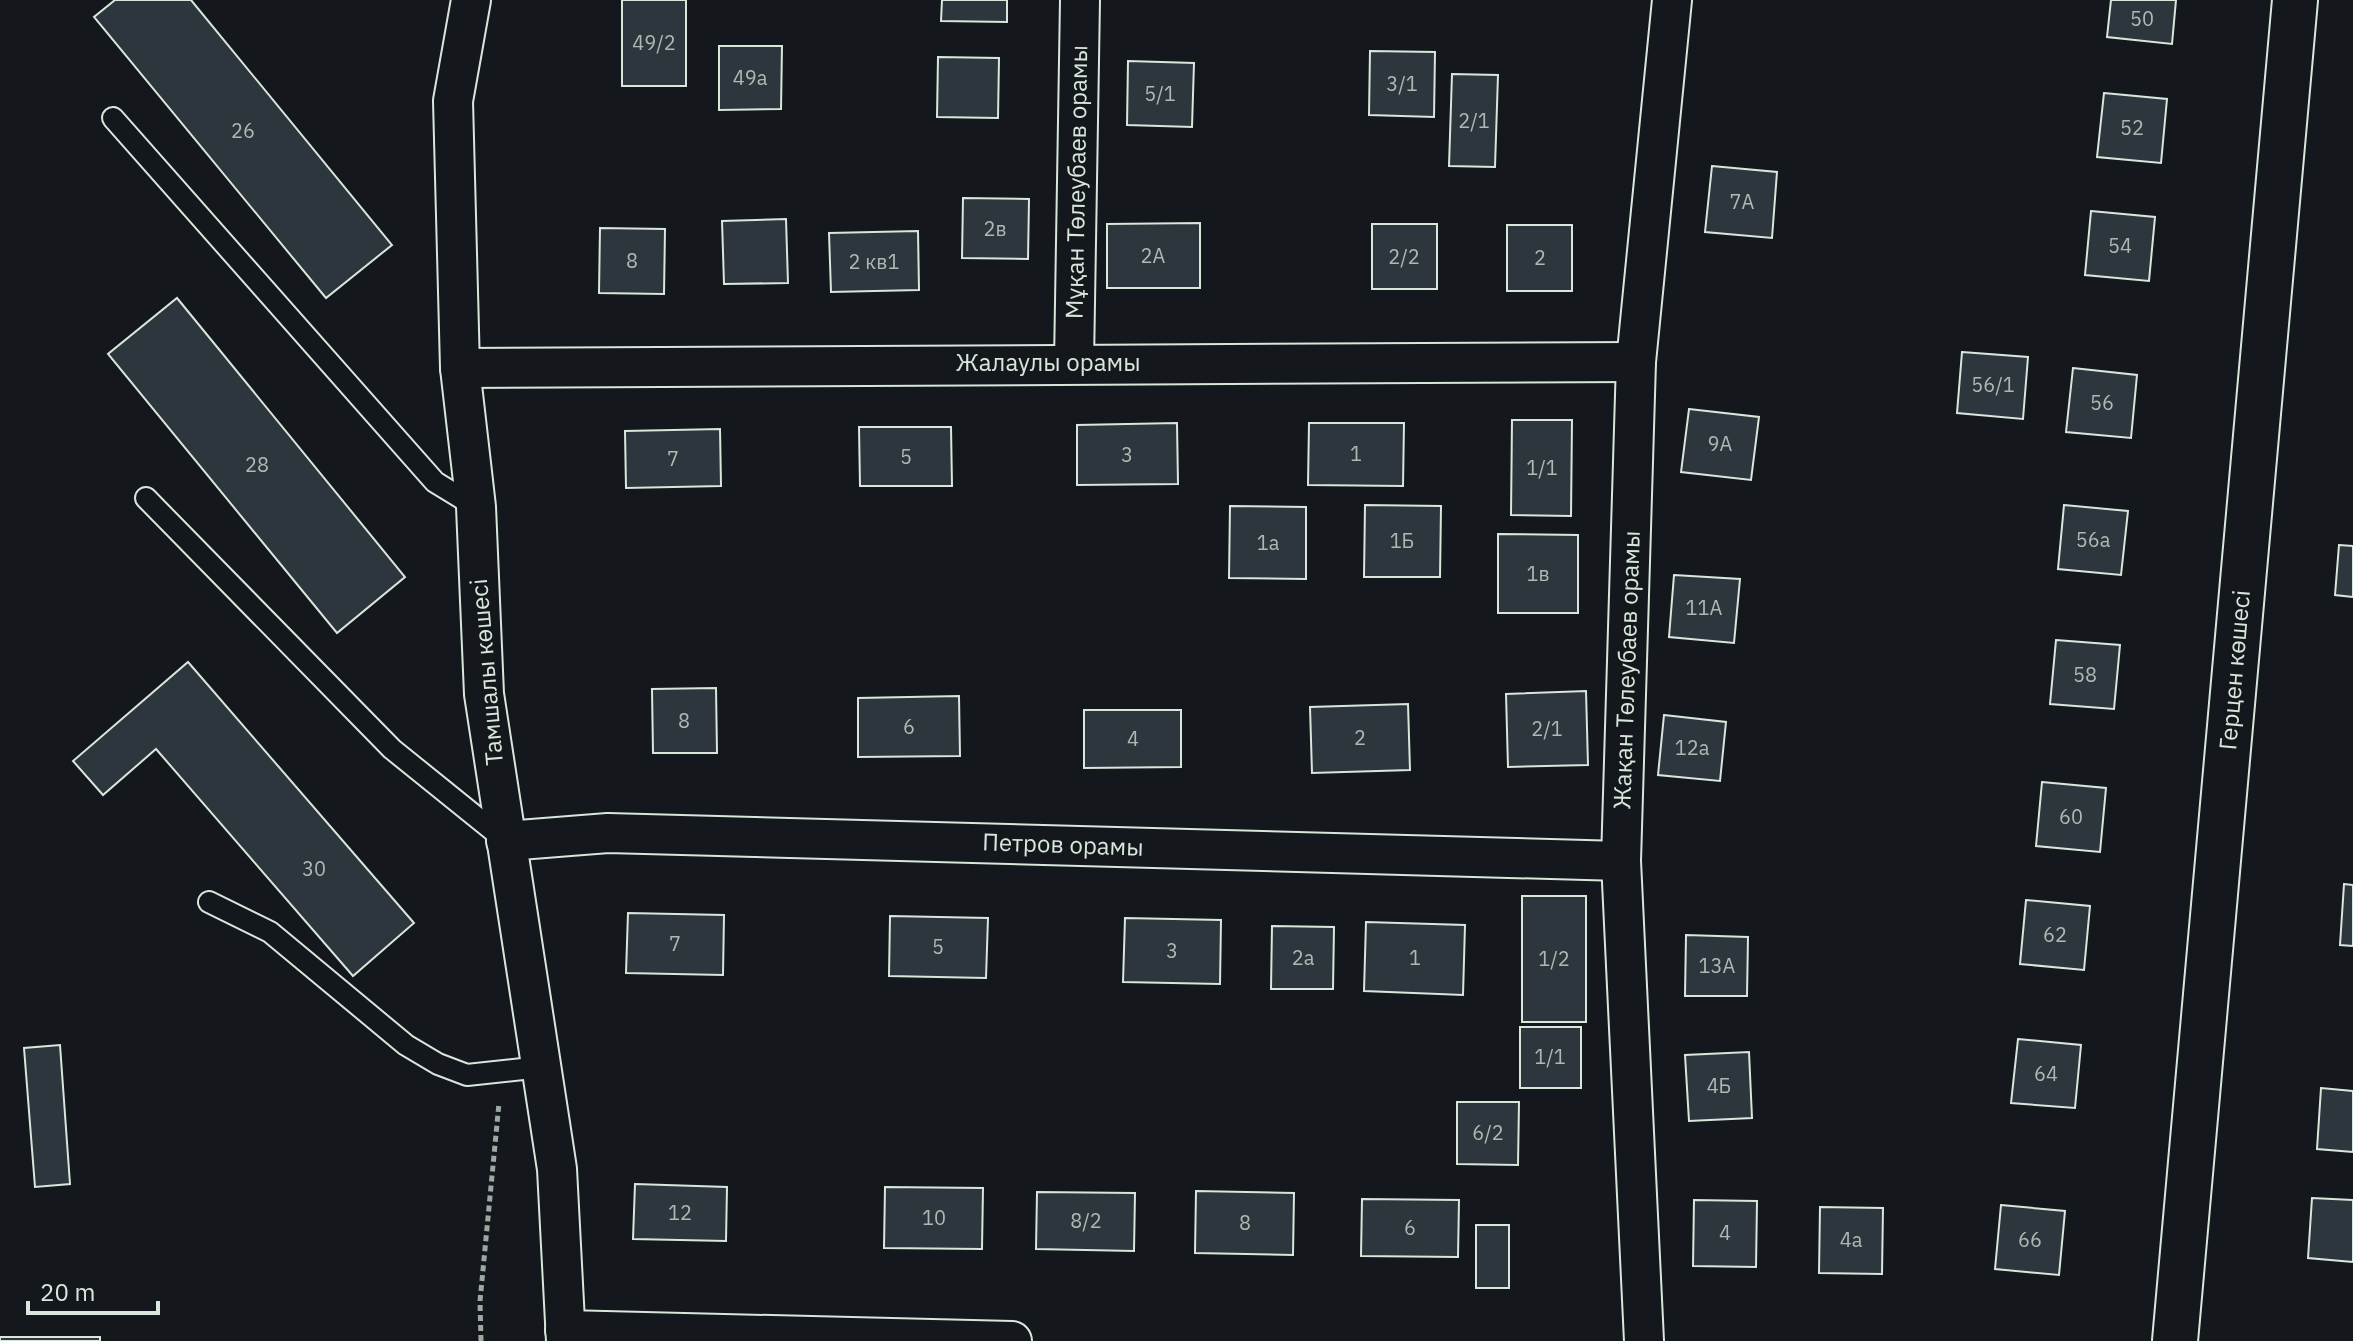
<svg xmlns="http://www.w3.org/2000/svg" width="2353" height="1341" font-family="'IBM Plex Sans',sans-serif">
<rect width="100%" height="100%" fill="#14181c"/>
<g fill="#2c363c" stroke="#d8e6dc" stroke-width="2">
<path d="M115,0H191L392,245L326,298L94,17Z"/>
<rect x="622" y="0" width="64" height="86"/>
<path d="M942,0H1007V22L941,21Z"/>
<path d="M2111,0H2176L2172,44L2107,37Z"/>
<path d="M719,46H782L781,109L719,110Z"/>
<path d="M1370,51L1435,52L1434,117L1369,115Z"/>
<path d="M938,57L999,58L998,118L937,117Z"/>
<path d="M1128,61L1194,63L1192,127L1127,125Z"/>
<path d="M1452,74L1498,75L1495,167L1449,166Z"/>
<path d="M2104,93L2167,99L2161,163L2097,157Z"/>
<path d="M1712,166L1777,172L1772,238L1705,232Z"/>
<path d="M963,198L1029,199L1028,259L962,258Z"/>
<path d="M2091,211L2155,217L2149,281L2085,275Z"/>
<path d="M786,219L788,283L724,284L722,221Z"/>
<path d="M1200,223V288H1107V224Z"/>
<rect x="1372" y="224" width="65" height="65"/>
<rect x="1507" y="225" width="65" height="66"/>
<path d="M600,228L665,229L664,294L599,293Z"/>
<path d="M918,231L919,290L831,292L829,233Z"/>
<path d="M177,298L405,577L337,633L108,354Z"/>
<path d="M1962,352L2028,357L2023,419L1957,413Z"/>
<path d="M2073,368L2137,375L2131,438L2066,432Z"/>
<path d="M1689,409L1759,417L1751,480L1681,472Z"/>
<path d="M1512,420H1572L1571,516L1511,515Z"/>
<path d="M1177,423L1178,484L1077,485V425Z"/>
<path d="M1309,423H1404L1403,486L1308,485Z"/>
<path d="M859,427H951L952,486H860Z"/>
<path d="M720,429L721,486L626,488L625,431Z"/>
<path d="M1365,505L1441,506L1440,577H1364Z"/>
<path d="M2064,505L2128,511L2121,575L2058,569Z"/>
<path d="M1230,506L1306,507V579L1229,578Z"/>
<path d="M1498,534L1578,535V613H1498Z"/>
<path d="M2339,545L2353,546V597L2335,595Z"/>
<path d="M1674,575L1740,579L1734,643L1669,637Z"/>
<path d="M2056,640L2120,645L2114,709L2050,704Z"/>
<path d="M188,662L414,923L353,976L156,749L103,795L73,761Z"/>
<path d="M716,688L717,753H653L652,689Z"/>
<path d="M1586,691L1588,765L1508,767L1506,694Z"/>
<path d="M959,696L960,756L858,757V698Z"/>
<path d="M1408,704L1410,770L1312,773L1310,707Z"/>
<path d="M1084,710H1181V767L1084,768Z"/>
<path d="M1664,715L1726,722L1720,781L1658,775Z"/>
<path d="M2042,782L2106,788L2100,852L2036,846Z"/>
<path d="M2344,884L2353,885V946L2340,945Z"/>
<rect x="1522" y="896" width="64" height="126"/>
<path d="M2026,900L2090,906L2084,970L2020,964Z"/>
<path d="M628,913L724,915L723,975L626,973Z"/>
<path d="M890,916L988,918L986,978L889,976Z"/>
<path d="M1125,918L1221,920L1220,984L1123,982Z"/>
<path d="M1366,922L1465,925L1463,995L1364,991Z"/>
<path d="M1272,926L1334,927L1333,989H1271Z"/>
<path d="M1686,935L1748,937L1747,996H1685Z"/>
<rect x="1520" y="1027" width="61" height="61"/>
<path d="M2018,1039L2081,1045L2075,1108L2011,1103Z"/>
<path d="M60,1045L70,1184L35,1187L24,1048Z"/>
<path d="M1749,1052L1752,1118L1689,1121L1685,1055Z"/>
<path d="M2321,1088L2353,1091V1152L2317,1149Z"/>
<path d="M1457,1102H1519L1518,1165L1457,1164Z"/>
<path d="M635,1184L727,1187L726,1241L633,1239Z"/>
<path d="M885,1187L983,1188L982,1249L884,1248Z"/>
<path d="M1196,1191L1294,1193L1293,1255L1195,1253Z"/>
<path d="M1037,1192L1135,1193L1134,1251L1036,1249Z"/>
<path d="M2312,1198L2353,1200V1262L2308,1258Z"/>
<path d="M1362,1199L1459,1200L1458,1257L1361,1256Z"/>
<path d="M1694,1200L1757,1201L1756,1267L1693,1266Z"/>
<path d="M2001,1205L2065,1211L2059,1275L1995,1269Z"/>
<path d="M1820,1207L1883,1208L1882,1274L1819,1273Z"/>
<rect x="1476" y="1225" width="33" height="63"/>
<rect x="0" y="1337" width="100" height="4"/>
</g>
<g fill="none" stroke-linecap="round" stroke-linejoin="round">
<defs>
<g id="lane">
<path d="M113,118L435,482L476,507"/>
<path d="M146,498L392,749L506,841"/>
<path d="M209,902L270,932L406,1045L438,1064L467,1075L541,1067"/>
</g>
<g id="street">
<path d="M471,0L453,101L460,368L476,507L484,694L557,1169L566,1341"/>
<path d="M1074,363L1080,0"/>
<path d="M460,368L1636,362"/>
<path d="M506,841L608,833L1621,861"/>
<path d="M565,1330L1012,1341"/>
<path d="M1644,1341L1621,861L1636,362L1672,0"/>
</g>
<path id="secondary" d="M2175,1341L2295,0"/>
</defs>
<use href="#lane" stroke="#d8e6dc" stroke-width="24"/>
<use href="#street" stroke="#d8e6dc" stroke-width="42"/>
<use href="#secondary" stroke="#d8e6dc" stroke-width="48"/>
<path stroke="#9da8a2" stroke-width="5" stroke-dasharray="6 4" stroke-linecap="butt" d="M481,1341L480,1301L499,1103"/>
<use href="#lane" stroke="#14181c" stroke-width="20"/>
<use href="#street" stroke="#14181c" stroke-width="38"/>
<use href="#secondary" stroke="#14181c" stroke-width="44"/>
</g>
<g text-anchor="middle" stroke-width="6" stroke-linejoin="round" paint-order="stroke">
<g font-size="20" fill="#adbab4">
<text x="2142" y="26">50</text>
<text x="654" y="50">49/2</text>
<text x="750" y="85">49а</text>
<text x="1402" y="91">3/1</text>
<text x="1160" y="101">5/1</text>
<text x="1474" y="128">2/1</text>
<text x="2132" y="135">52</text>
<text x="243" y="138">26</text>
<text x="1742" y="209">7А</text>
<text x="995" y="236">2в</text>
<text x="2120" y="253">54</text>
<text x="1153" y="263">2А</text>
<text x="1404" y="264">2/2</text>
<text x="1540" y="265">2</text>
<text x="632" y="268">8</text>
<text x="874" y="269">2 кв1</text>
<text x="1993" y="392">56/1</text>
<text x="2102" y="410">56</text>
<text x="1720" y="451">9А</text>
<text x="1356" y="461">1</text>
<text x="1127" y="462">3</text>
<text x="906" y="464">5</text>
<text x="673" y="466">7</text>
<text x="257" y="472">28</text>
<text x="1542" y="475">1/1</text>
<text x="2093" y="547">56а</text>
<text x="1402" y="548">1Б</text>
<text x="1268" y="550">1а</text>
<text x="1538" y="581">1в</text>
<text x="1704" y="615">11А</text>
<text x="2085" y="682">58</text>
<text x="684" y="728">8</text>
<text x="909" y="734">6</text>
<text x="1547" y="736">2/1</text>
<text x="1360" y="745">2</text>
<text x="1133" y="746">4</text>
<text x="1692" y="755">12а</text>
<text x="2071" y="824">60</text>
<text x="314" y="876">30</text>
<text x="2055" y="942">62</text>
<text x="675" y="951">7</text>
<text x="938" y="954">5</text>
<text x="1172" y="958">3</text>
<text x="1303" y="965">2а</text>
<text x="1415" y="965">1</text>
<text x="1554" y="966">1/2</text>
<text x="1717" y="973">13А</text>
<text x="1550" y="1064">1/1</text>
<text x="2046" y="1081">64</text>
<text x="1719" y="1093">4Б</text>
<text x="1488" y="1140">6/2</text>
<text x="680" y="1220">12</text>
<text x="934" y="1225">10</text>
<text x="1086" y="1228">8/2</text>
<text x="1245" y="1230">8</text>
<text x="1410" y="1235">6</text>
<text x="1725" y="1240">4</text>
<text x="1851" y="1247">4а</text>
<text x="2030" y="1247">66</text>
</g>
<g font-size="24" fill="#d8e6dc" stroke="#14181c">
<text transform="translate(1077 182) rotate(-89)" y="8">Мұқан Төлеубаев орамы</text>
<text x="1048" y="371">Жалаулы орамы</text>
<text transform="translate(1627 670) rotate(-88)" y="8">Жақан Төлеубаев орамы</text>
<text transform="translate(2235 670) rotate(-85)" y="8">Герцен көшесі</text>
<text transform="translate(487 672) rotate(-95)" y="8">Тамшалы көшесі</text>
<text transform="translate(1063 845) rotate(2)" y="8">Петров орамы</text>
</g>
</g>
<path d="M28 1301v12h130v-12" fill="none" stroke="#d8e6dc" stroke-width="4"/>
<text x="40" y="1301" font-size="24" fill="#d8e6dc" stroke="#14181c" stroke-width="6" paint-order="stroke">20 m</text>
</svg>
